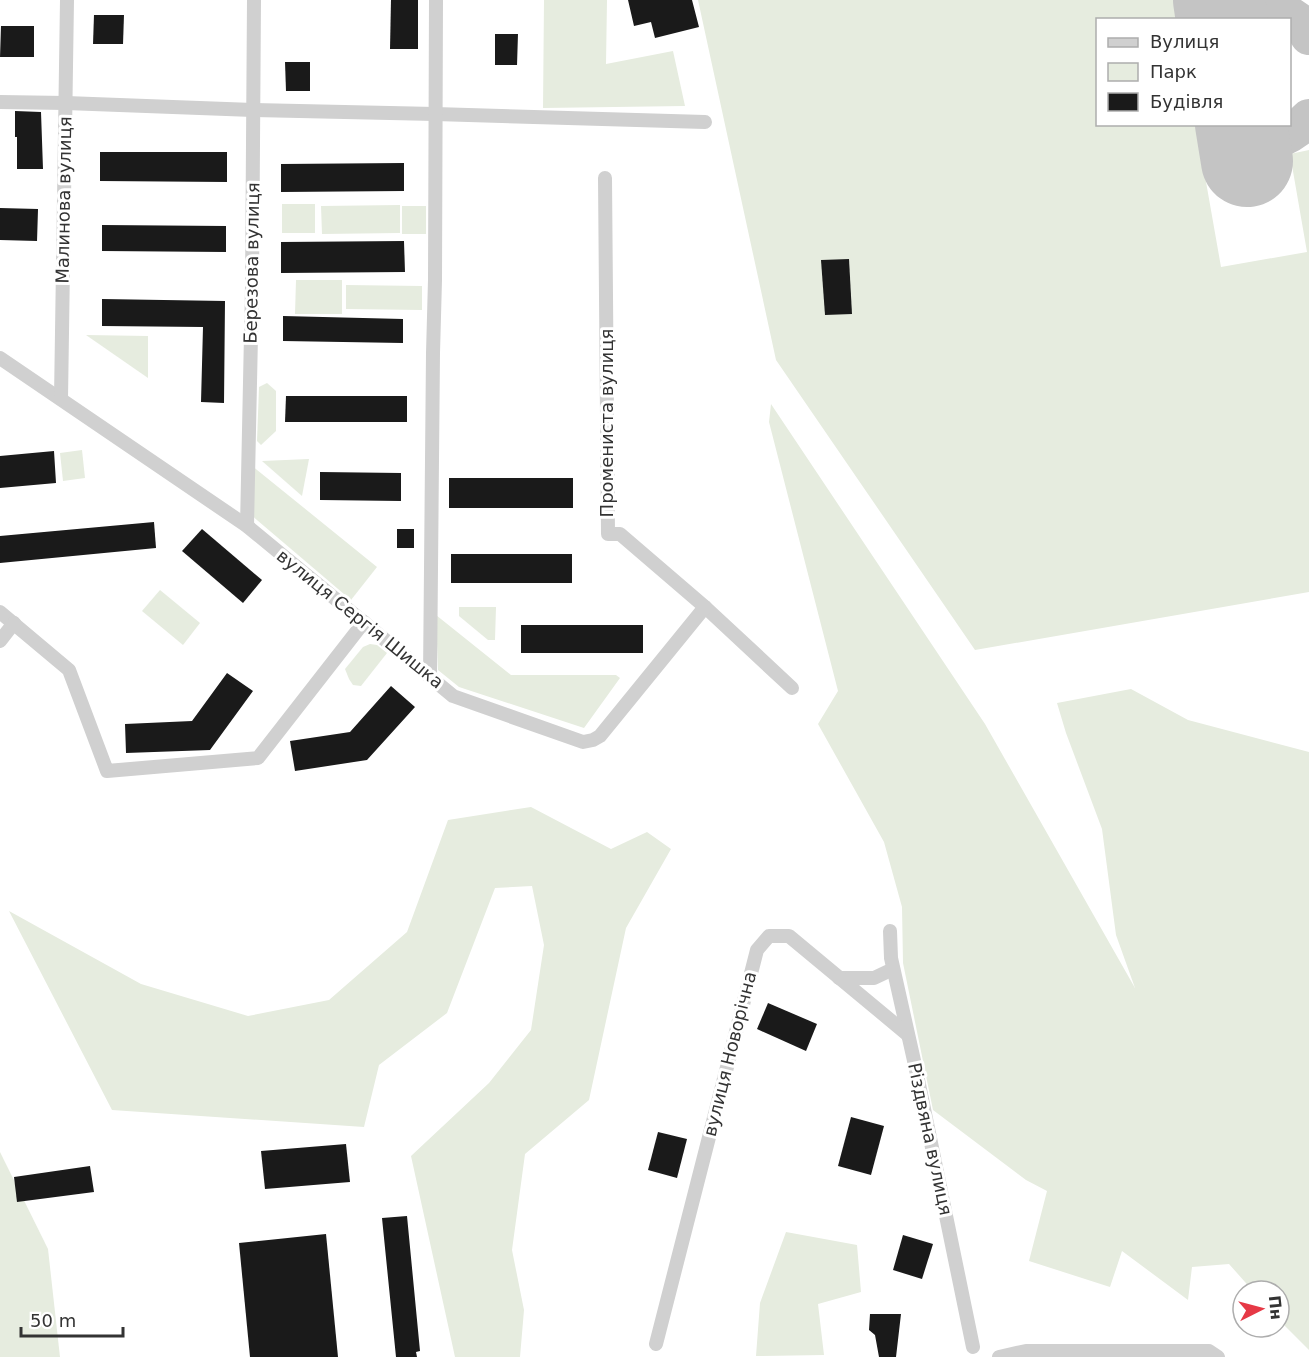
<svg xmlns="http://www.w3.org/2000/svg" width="1309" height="1357" font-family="'DejaVu Sans',sans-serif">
<rect width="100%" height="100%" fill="#fff"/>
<g fill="#e6ecdf">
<path d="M544,0H607L606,64L673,51L685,106L543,108Z"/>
<path d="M698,0H1174L1178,19L1098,20V124L1196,125L1221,267L1307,252L1290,154L1309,150V592L975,650L776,360Z"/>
<rect x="282" y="204" width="33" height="29"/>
<path d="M400,205V233L322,234L321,206Z"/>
<rect x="402" y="206" width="24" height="28"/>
<path d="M296,280H342V314H295Z"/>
<path d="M346,285L422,286V310L346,309Z"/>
<path d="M86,335L148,336V378Z"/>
<path d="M267,383L276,391V431L261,445L257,441L259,387Z"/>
<path d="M771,404L985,724L1135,988L1116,935L1102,829L1066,733L1057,703L1131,689L1188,720L1309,752V1350L1279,1320V1291H1253L1229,1264L1192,1267L1188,1300L1122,1251L1110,1287L1029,1261L1047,1191L1026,1180L933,1110L903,963L902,907L884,842L818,724L838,691L769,422Z"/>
<path d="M82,450L85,478L63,481L60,453Z"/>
<path d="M309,459L302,496L262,461Z"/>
<path d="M251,465L377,567L351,600L250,514Z"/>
<path d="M160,590L200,623L183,645L142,611Z"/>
<path d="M459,607H496L495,640H488L459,616Z"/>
<path d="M436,615L511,675H616L620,678L584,728L459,687L438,670Z"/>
<path d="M370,644L377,645L387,653L361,686L353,685L349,679L345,669L363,647Z"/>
<path d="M531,807L611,849L647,832L671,849L626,928L589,1100L525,1154L512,1250L524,1310L520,1357H455L411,1156L489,1083L531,1030L544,945L532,886L495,888L447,1013L379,1065L364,1127L112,1110L9,911L141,984L248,1016L329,1000L407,932L448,820Z"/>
<path d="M0,1152L48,1249L60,1357H0Z"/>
<path d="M786,1232L857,1245L861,1292L818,1304L824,1355L756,1356L760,1303Z"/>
</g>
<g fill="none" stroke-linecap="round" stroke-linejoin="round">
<g stroke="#c4c4c4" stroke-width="38">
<path d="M1267,0L1301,23L1309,36"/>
<path d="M1219,20L1220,6"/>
<path d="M1218,124C1248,152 1282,146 1309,118"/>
</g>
<g stroke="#c4c4c4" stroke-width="92">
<path d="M1219,0L1222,20"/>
<path d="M1241,124L1247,161"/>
</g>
</g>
<g fill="#1a1a1a">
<path d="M391,0H418V49H390Z"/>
<path d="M628,0H692L699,27L655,38L651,22L634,26Z"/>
<path d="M94,15H124L123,44H93Z"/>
<path d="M1,26H34V57H0Z"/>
<path d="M495,34H518L517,65H495Z"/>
<path d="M285,62H310V91H286Z"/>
<path d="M15,111L41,112L43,169H17V137H15Z"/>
<path d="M100,152H227V182L100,181Z"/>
<path d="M404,163V191L281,192V164Z"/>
<path d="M0,208L38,209L37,241L0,240Z"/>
<path d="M102,225L226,226V252L102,251Z"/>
<path d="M404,241L405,272L281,273V242Z"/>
<path d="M849,259L852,314L825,315L821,260Z"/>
<path d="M102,299L225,301L224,403L201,402L203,327L102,326Z"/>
<path d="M283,316L403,319V343L283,341Z"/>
<path d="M286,396H407V422H285Z"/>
<path d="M54,451L56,483L0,488V456Z"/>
<path d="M320,472L401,473V501L320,500Z"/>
<rect x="449" y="478" width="124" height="30"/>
<path d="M154,522L156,548L0,563V536Z"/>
<path d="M202,529L262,580L243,603L182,551Z"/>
<rect x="397" y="529" width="17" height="19"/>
<rect x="451" y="554" width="121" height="29"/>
<rect x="521" y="625" width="122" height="28"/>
<path d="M227,673L253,691L210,750L126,753L125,724L192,721Z"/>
<path d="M391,686L415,707L367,760L295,771L290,741L350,732Z"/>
<path d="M768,1003L817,1024L806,1051L757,1029Z"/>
<path d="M851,1117L884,1126L871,1175L838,1166Z"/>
<path d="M658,1132L687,1139L677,1178L648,1170Z"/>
<path d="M346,1144L350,1182L265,1189L261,1151Z"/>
<path d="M90,1166L94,1192L17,1202L14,1177Z"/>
<path d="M407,1216L420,1351L416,1352L417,1357H396L382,1218Z"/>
<path d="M326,1234L338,1357H250L239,1243Z"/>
<path d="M903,1235L933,1244L922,1279L893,1270Z"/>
<path d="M870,1314H901L896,1357H879L875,1335L869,1330Z"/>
</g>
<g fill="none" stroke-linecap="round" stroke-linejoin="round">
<g stroke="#d0d0d0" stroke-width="14">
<path d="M0,102L66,103L253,110L435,114L705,122"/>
<path d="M605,178L608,534H620L705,607L792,688"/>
<path d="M0,358L247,526L453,696L583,742L593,740L600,736L705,607"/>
<path d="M61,399L67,0"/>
<path d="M247,526L252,287L254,0"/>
<path d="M0,612L69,670L107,771L258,758L364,622"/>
<path d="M0,641L14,623"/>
<path d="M430,676L433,353L435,280L436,0"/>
<path d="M890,931L891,958L915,1065L973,1347"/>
<path d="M839,978H874L893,969"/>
<path d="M656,1344L757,950L769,936H789L907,1034"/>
<path d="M999,1357L1026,1351H1209L1218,1357"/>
</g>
</g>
<g text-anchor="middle" stroke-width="6" stroke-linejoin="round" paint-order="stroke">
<g font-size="18" fill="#333" stroke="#fff">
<text transform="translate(64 200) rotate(-89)" y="6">Малинова вулиця</text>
<text transform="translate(252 263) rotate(-89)" y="6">Березова вулиця</text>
<text transform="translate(607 423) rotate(-90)" y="6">Промениста вулиця</text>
<text transform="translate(360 619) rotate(39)" y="6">вулиця Сергія Шишка</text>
<text transform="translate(730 1054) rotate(-76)" y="6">вулиця Новорічна</text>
<text transform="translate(930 1139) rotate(78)" y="6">Різдвяна вулиця</text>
</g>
</g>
<rect x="1096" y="18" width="195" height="108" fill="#ffffff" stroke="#adadad" stroke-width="1.5"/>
<rect x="1108" y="38" width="30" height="9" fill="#d0d0d0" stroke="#adadad" stroke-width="1.5"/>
<text x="1150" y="48" font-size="18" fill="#333333">Вулиця</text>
<rect x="1108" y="63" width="30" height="18" fill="#e6ecdf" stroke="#adadad" stroke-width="1.5"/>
<text x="1150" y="78" font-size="18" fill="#333333">Парк</text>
<rect x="1108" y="93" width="30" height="18" fill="#1a1a1a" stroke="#adadad" stroke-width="1.5"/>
<text x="1150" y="108" font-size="18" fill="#333333">Будівля</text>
<g transform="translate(1261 1309) rotate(84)"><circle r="28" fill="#ffffff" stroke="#adadad" stroke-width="1.5"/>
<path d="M0-4.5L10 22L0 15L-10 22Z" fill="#e63946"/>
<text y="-9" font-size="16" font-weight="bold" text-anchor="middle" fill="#333333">Пн</text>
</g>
<path d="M21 1327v9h102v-9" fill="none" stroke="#333333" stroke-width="3"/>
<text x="30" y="1327" font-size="18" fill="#333333" stroke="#ffffff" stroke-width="4.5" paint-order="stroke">50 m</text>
</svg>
